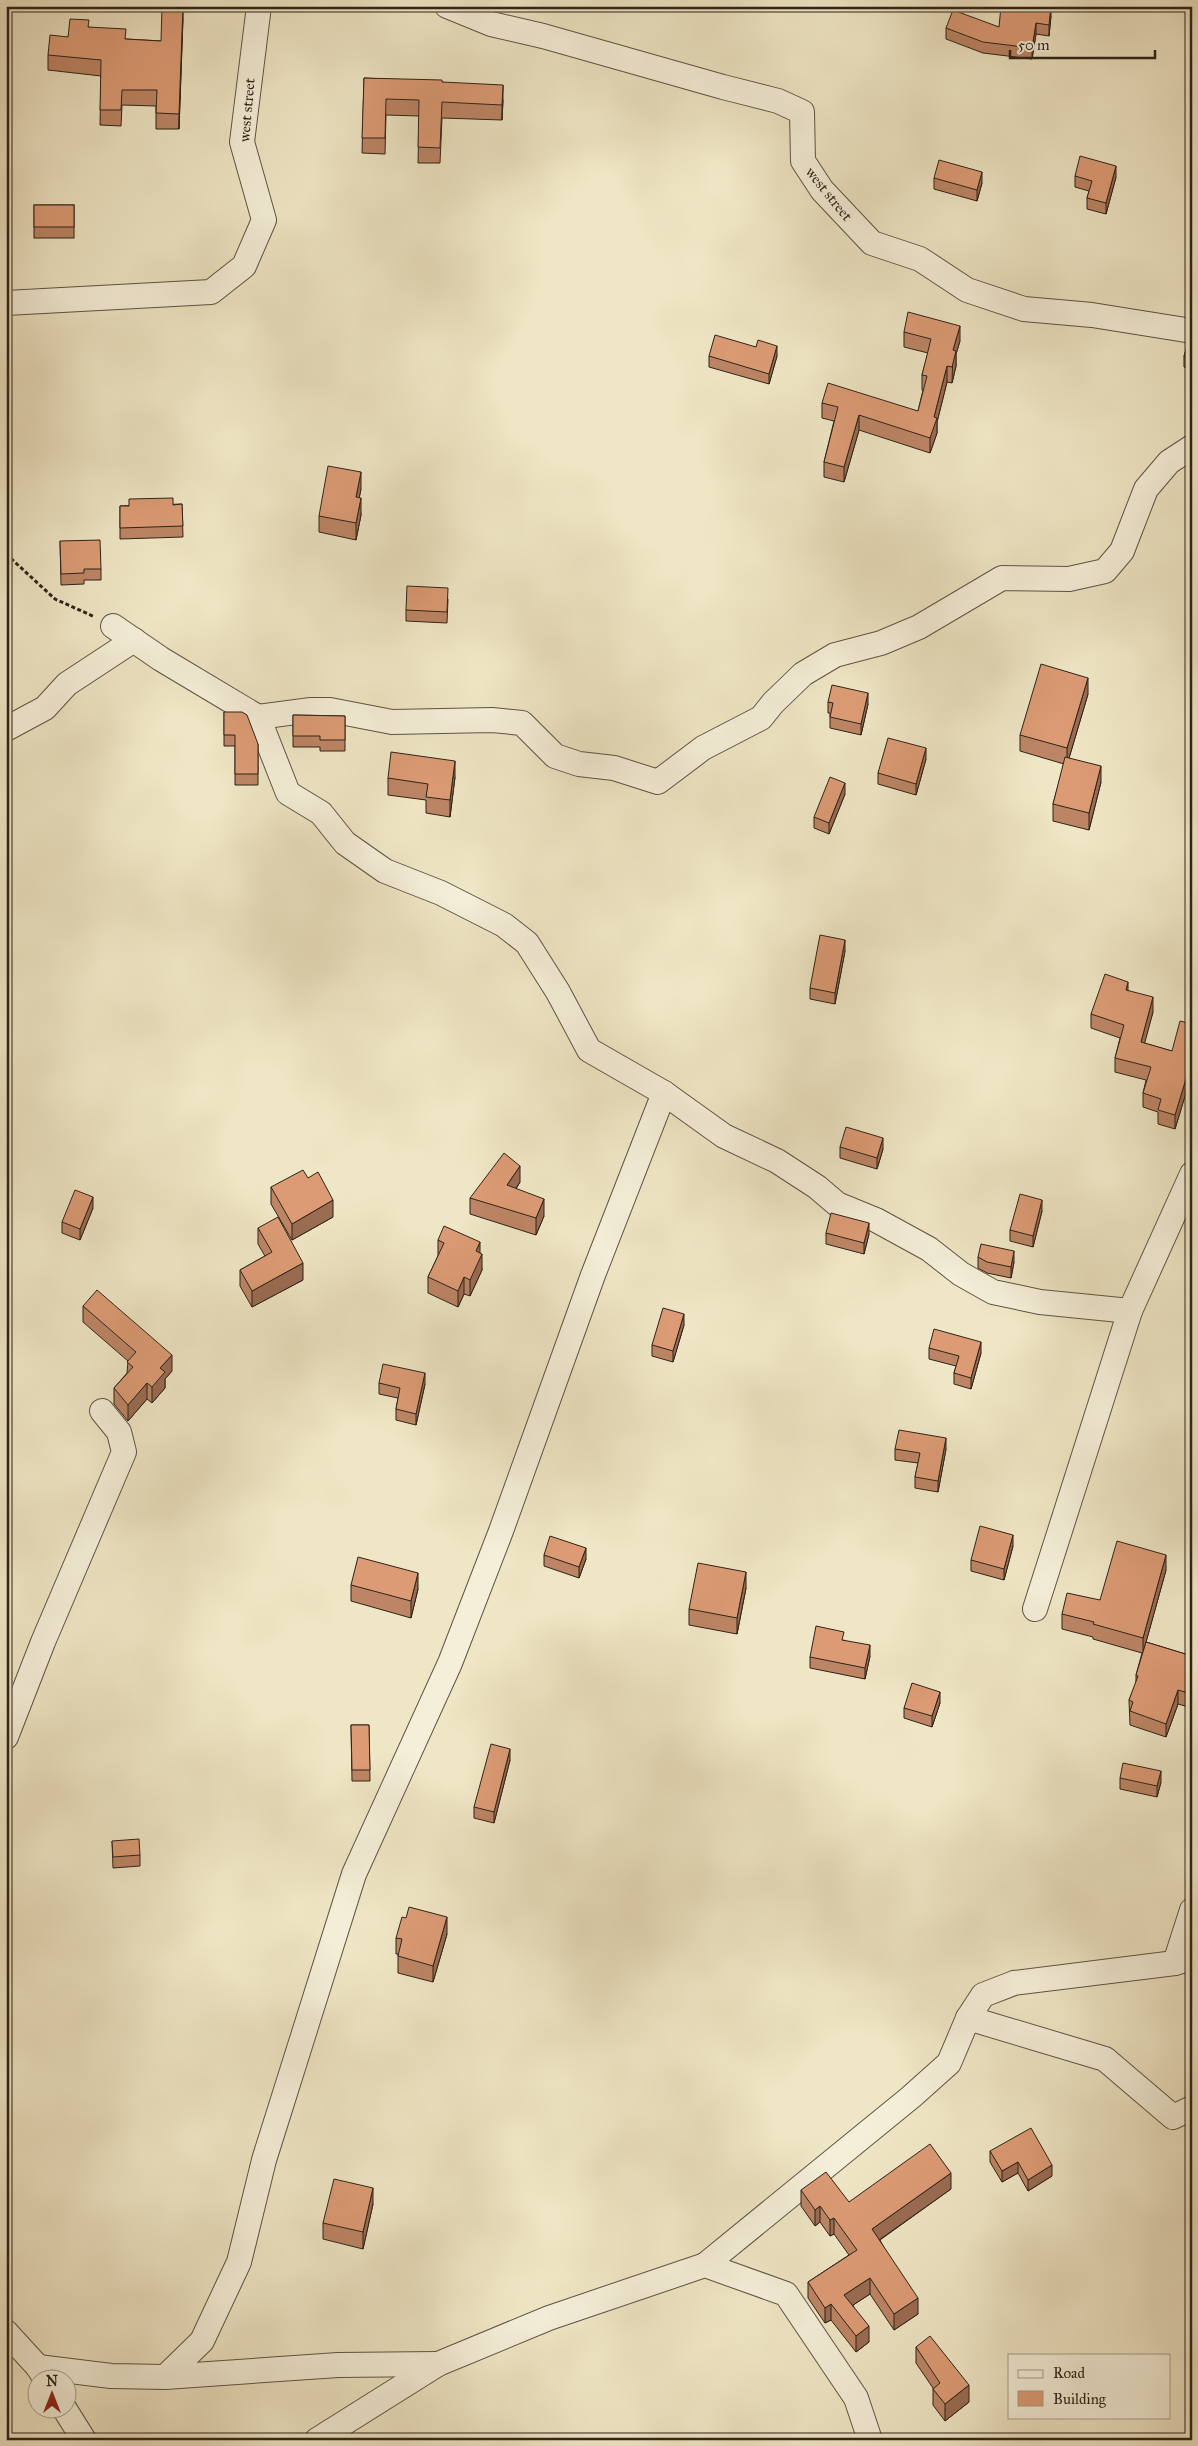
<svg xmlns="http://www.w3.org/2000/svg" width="1198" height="2446" font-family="'IM FELL Great Primer',serif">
<rect width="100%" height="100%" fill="#efe6c5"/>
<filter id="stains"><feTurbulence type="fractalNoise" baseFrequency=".004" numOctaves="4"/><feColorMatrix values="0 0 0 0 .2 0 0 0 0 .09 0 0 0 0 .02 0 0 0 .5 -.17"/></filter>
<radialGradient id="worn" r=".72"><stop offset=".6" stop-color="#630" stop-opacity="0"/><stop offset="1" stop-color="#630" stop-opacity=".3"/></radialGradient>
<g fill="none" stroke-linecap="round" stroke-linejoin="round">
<defs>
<g id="minor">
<path d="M447,6L491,24L543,36L723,87L778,101L802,112L803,161L822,190L872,243L920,259L967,290L1024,309L1092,315L1192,331"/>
<path d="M6,303L211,292L244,266L264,220L242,142L259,6"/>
<path d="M113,626L161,659L258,717L288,793L321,813L345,843L385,871L441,893L504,925L527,943L558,992L589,1050L664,1093L724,1136L777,1161L817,1187L837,1204L876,1220L929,1249L961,1274L993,1292L1040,1302L1130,1311"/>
<path d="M258,717L311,710H330L392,722L492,720L522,723L555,756L579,764L614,768L658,782L703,748L761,718L773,703L803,674L835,655L881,643L919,627L1002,578L1069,579L1105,571L1122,551L1146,489L1169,462L1192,447"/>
<path d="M6,729L45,708L67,684L134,640"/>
<path d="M1035,1609L1130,1311L1192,1174"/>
<path d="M6,1737L43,1642L124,1452L119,1432L102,1411"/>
<path d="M1175,1963L1192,1910"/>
<path d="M968,2018L1105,2059L1173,2117L1192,2108"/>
<path d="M705,2265L911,2097L949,2063L968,2018L983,1995L1014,1983L1175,1963L1192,1958"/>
<path d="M6,2332L38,2367L45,2378"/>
<path d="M38,2367L111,2376L165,2377L338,2365L438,2364"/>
<path d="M165,2377L202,2341L239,2262L264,2160L354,1874L450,1663L501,1531L593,1275L664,1093"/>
<path d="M64,2408L84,2440"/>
<path d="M317,2440L438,2364L549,2318L705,2265L786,2294L856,2398L870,2440"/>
</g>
</defs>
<use href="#minor" stroke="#5e5444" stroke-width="26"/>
<path stroke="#2d2319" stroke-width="3" stroke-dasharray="4 2.5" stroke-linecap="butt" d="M6,554L55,599L95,617"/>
<use href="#minor" stroke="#f5efd9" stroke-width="24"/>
</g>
<g fill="#bd8565" stroke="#2d2319">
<path d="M1051,16L1049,36L1036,34L1032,59L983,53L946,39V28L999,27Z"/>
<path d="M183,18L179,129H156V106L122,105L121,126L100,125L101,76L48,70V55L68,37L89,27L126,39L161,41Z"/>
<path d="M364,78L442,82L503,100L502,120L442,118L440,163H418L419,116L386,115L385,154L362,153Z"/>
<path d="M1075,176L1116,177L1106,214L1087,209V198L1089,191L1075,187Z"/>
<path d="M934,178L982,183L977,201L934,189Z"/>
<rect x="34" y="205" width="40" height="33"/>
<path d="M904,332L960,341L956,354V366L952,383L947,382L937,422V433L930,453L859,430L844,482L824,477V462L834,421L822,418V403L918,411L923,390H922V375L928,353L904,347Z"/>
<path d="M1192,333V370L1184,367V356Z"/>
<path d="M756,347L777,356L769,384L709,367V356Z"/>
<path d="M361,489L359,498L361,515L356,540L319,532V516Z"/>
<path d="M182,504L183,537L120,539V506Z"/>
<path d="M60,541L101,569V580H84V584L61,585Z"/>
<path d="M448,599L447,623L406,621V610Z"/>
<path d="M1088,694L1069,758L1101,782L1089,830L1053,821V804L1064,764L1020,751V735Z"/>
<path d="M828,702L868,704L861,735L830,728V713H828Z"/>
<path d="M224,712L258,744V785H235V746H224Z"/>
<path d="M293,715L345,716V751H320V747H293Z"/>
<path d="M926,759L916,795L878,784V773Z"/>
<path d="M455,777L450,817L426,813V800L388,795V778Z"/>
<path d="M845,794L829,834L814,828V817Z"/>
<path d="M845,951L835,1004L810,999V988Z"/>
<path d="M1128,990L1153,1012L1144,1043L1172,1051L1192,1024V1073L1175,1129L1158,1124V1112L1143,1107V1093L1146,1080L1115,1072V1058L1120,1038L1091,1028V1014Z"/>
<path d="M840,1147L883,1149L877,1169L840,1158Z"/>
<path d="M520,1182L516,1189L544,1216L536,1235L470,1214V1198Z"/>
<path d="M271,1187L333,1217L292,1240L271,1204Z"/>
<path d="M93,1208L80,1240L62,1233V1222Z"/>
<path d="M1042,1211L1033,1247L1010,1241V1230Z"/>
<path d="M258,1228L303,1280L252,1307L240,1286V1270L265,1256L258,1244Z"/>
<path d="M826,1233L869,1234L864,1254L826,1244Z"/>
<path d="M438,1240L480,1253L482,1270L470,1296L464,1294L458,1307L428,1293V1277L438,1256Z"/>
<path d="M978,1257L1014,1262L1011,1278L987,1273L978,1268Z"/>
<path d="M83,1306L172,1371L165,1379V1388L152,1403L147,1399L128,1421L114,1404V1388L127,1373L128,1361L83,1322Z"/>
<path d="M684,1325L673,1362L652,1356V1345Z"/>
<path d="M929,1348L981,1353L971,1389L954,1384V1373L956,1366L929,1359Z"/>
<path d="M379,1383L425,1384L416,1425L396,1420V1409L398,1398L379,1394Z"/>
<path d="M895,1449H946L938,1492L915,1488V1477L918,1463L895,1460Z"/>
<path d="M1013,1546L1004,1580L971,1571V1560Z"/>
<path d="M544,1555L586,1559L579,1578L544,1566Z"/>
<path d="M1166,1570L1146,1642L1192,1656V1708L1178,1704L1166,1737L1130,1725L1129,1700L1136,1683V1675L1142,1653L1093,1639V1637L1062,1629V1614L1100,1600Z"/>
<path d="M351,1585L418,1589L411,1618L351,1601Z"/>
<path d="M746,1588L737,1634L689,1625V1609Z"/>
<path d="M844,1640L870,1656L865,1679L810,1668V1657Z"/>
<path d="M940,1703L932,1727L904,1718V1708Z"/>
<path d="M351,1725H369L370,1781H352Z"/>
<path d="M510,1760L494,1823L474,1818V1807Z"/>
<path d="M1120,1778L1161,1782L1157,1797L1120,1789Z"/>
<path d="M112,1841L140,1855V1866L113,1868Z"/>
<path d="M447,1934L433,1982L398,1973V1954H396V1938Z"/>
<path d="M990,2151L1052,2176L1028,2191L1018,2173L1002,2182L990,2162Z"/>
<path d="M951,2189L880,2240L918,2314L894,2330L870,2294L853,2305L869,2342L856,2352L831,2320L825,2323L808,2298V2282L849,2255L834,2234L830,2236L820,2222L815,2226L801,2206V2190L849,2202Z"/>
<path d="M373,2204L363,2249L323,2239V2223Z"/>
<path d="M916,2347L969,2402L945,2421L933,2405V2388L916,2363Z"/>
</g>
<g fill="#9a6c52" stroke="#2d2319">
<path d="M183,6V18L179,129V114Z"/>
<path d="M1051,6V16L1049,36V25Z"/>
<path d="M1036,23V34L1032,59V48Z"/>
<path d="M503,85V100L502,120V105Z"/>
<path d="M1116,166V177L1106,214V203Z"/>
<path d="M982,172V183L977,201V190Z"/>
<path d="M960,326V341L956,354V366L952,383L953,350Z"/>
<path d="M777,346V356L769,384V374Z"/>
<path d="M947,366V382L937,422V433L930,453V438L934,417Z"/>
<path d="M859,415V430L844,482V467Z"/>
<path d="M361,472V489L356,514V497Z"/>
<path d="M361,498V515L356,540V523Z"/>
<path d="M1088,678V694L1067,765V748Z"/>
<path d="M868,693V704L861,735V724Z"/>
<path d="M926,748V759L916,795V784Z"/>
<path d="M455,761V777L450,817V800Z"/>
<path d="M1101,766V782L1089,830V813Z"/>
<path d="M845,783V794L829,834V823Z"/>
<path d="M845,940V951L835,1004V993Z"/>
<path d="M1128,982V996L1126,990Z"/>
<path d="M1153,997V1012L1141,1057V1042Z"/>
<path d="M1192,1059V1073L1175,1129V1115Z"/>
<path d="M883,1138V1149L877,1169V1158Z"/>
<path d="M520,1166V1182L507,1202V1185Z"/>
<path d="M93,1197V1208L80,1240V1229Z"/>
<path d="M544,1199V1216L536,1235V1218Z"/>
<path d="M333,1200V1217L292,1240V1224Z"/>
<path d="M1042,1200V1211L1033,1247V1236Z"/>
<path d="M869,1223V1234L864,1254V1243Z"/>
<path d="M480,1242V1257L482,1254V1270L470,1296V1280L476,1251Z"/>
<path d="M1014,1251V1262L1011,1278V1267Z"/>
<path d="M303,1263V1280L252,1307V1291Z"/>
<path d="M464,1277V1294L458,1307V1291Z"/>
<path d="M684,1314V1325L673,1362V1351Z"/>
<path d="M981,1342V1353L971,1389V1378Z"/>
<path d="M172,1355V1371L165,1379V1388L152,1403V1387L160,1368Z"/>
<path d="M425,1373V1384L416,1425V1414Z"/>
<path d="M147,1383V1399L128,1421V1405Z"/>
<path d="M946,1438V1449L938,1492V1481Z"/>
<path d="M1013,1535V1546L1004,1580V1569Z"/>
<path d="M586,1548V1559L579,1578V1567Z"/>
<path d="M1166,1555V1570L1143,1653V1638Z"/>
<path d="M746,1572V1588L737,1634V1618Z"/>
<path d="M418,1573V1589L411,1618V1601Z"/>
<path d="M870,1645V1656L865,1679V1668Z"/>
<path d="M1178,1690V1704L1166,1737V1724Z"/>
<path d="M940,1692V1703L932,1727V1716Z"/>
<path d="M510,1749V1760L494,1823V1812Z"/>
<path d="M1161,1771V1782L1157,1797V1786Z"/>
<path d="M447,1917V1934L433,1982V1966Z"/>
<path d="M1018,2162V2173L1002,2182V2171Z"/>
<path d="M1052,2165V2176L1028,2191V2180Z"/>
<path d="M951,2173V2189L872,2245V2229Z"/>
<path d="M373,2188V2204L363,2249V2232Z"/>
<path d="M820,2206V2222L815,2226V2210Z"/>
<path d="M834,2218V2234L830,2236V2220Z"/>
<path d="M870,2278V2294L844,2311V2295Z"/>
<path d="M918,2298V2314L894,2330V2314Z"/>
<path d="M831,2304V2320L825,2323V2308Z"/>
<path d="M869,2326V2342L856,2352V2336Z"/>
<path d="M969,2385V2402L945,2421V2404Z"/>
</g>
<g fill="#dc9b75" stroke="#2d2319">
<path d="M162,6H183L179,114L156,113L157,90H122L121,110H100L101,60L48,55L50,35L68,37L70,19L89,20L88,27L126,29L125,39L161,41Z"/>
<path d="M1001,6H1051L1049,25L1036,23L1032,48L983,42L946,28L953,10L999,27Z"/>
<path d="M364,78L442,80V82L503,85L502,105L442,102L440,148L418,147L419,100L386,99L385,138H362Z"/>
<path d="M1080,156L1116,166L1106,203L1087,198L1092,181L1075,176Z"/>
<path d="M939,160L982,172L977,190L934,178Z"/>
<rect x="34" y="205" width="40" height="22"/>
<path d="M908,312L960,326L953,350L956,351L952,367L947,366L934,417L937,418L930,438L859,415L844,467L824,462L838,407L822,403L828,383L918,411L927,376L922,375L931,339L904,332Z"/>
<path d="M1192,333V359L1184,356Z"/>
<path d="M715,335L756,347L758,340L777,346L769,374L709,356Z"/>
<path d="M328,466L361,472L356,497L361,498L356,523L319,516Z"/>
<path d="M173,498V505L182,504L183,526L120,528V506H129V499Z"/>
<path d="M100,540L101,569H84V573L61,574L60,541Z"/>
<path d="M407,586L448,588L447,612L406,610Z"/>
<path d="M1041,664L1088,678L1067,748L1020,735Z"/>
<path d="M832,685L868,693L861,724L830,717L833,703L828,702Z"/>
<path d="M224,712H242L247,715L258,744V774H235V735H224Z"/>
<path d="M293,715L345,716V740H320V736H293Z"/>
<path d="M888,738L926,748L916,784L878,773Z"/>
<path d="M391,752L455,761L450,800L426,797L428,784L388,778Z"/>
<path d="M1065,757L1101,766L1089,813L1053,804Z"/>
<path d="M830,777L845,783L829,823L814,817Z"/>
<path d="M820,935L845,940L835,993L810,988Z"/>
<path d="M1105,974L1128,982L1126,990L1153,997L1141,1042L1172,1051L1180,1021L1192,1024V1059L1175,1115L1158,1110L1161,1099L1143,1093L1151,1067L1115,1058L1124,1025L1091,1014Z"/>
<path d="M846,1127L883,1138L877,1158L840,1147Z"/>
<path d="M504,1153L520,1166L507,1185L544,1199L536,1218L470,1198Z"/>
<path d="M303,1170L308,1178L318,1172L333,1200L292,1224L271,1187Z"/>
<path d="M75,1190L93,1197L80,1229L62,1222Z"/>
<path d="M1020,1194L1042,1200L1033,1236L1010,1230Z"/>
<path d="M831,1213L869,1223L864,1243L826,1233Z"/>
<path d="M278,1217L303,1263L252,1291L240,1270L272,1252L258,1228Z"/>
<path d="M444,1226L480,1242L476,1251L482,1254L470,1280L464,1277L458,1291L428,1277L444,1243L438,1240Z"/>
<path d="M981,1244L1014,1251L1011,1267L987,1262L978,1257Z"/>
<path d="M97,1290L172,1355L160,1368L165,1372L152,1387L147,1383L128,1405L114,1388L133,1367L127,1362L136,1352L83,1306Z"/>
<path d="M663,1308L684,1314L673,1351L652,1345Z"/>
<path d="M934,1329L981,1342L971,1378L954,1373L959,1356L929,1348Z"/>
<path d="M383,1364L425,1373L416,1414L396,1409L400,1388L379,1383Z"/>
<path d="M899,1430L946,1438L938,1481L915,1477L920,1453L895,1449Z"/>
<path d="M980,1526L1013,1535L1004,1569L971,1560Z"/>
<path d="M550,1536L586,1548L579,1567L544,1555Z"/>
<path d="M1117,1541L1166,1555L1143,1638L1093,1624L1094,1622L1062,1614L1067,1593L1100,1600Z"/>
<path d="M358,1557L418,1573L411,1601L351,1585Z"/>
<path d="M698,1563L746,1572L737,1618L689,1609Z"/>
<path d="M816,1626L844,1632L842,1640L870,1645L865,1668L810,1657Z"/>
<path d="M1146,1642L1192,1656V1694L1178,1690L1166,1724L1130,1711L1133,1702L1129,1700L1138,1676L1136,1675Z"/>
<path d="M912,1683L940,1692L932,1716L904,1708Z"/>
<path d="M351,1725H369L370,1770H352Z"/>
<path d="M491,1744L510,1749L494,1812L474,1807Z"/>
<path d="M1123,1763L1161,1771L1157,1786L1120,1778Z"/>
<path d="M139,1839L140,1855L113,1857L112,1841Z"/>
<path d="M409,1907L447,1917L433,1966L398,1956L402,1939L396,1938L402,1917L406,1918Z"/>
<path d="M1031,2128L1052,2165L1028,2180L1018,2162L1002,2171L990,2151Z"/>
<path d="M930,2144L951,2173L872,2229L918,2298L894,2314L870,2278L844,2295L869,2326L856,2336L831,2304L825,2308L808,2282L857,2250L834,2218L830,2220L820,2206L815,2210L801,2190L826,2172L849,2202Z"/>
<path d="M334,2179L373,2188L363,2232L323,2223Z"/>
<path d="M930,2336L969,2385L945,2404L933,2389L940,2383L916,2347Z"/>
</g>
<g text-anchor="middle" stroke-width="4" stroke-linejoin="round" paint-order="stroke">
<g font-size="15" fill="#2d2319" stroke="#f5efd9">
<text transform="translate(247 110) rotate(-85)" y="5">west street</text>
<text transform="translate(829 194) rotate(51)" y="5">west street</text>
</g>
</g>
<rect width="1198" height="2446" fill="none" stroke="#efe6c5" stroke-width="25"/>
<rect x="8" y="8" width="1183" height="2431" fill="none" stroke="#2d2319" stroke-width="2.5"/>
<rect x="12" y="12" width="1173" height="2421" fill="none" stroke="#2d2319"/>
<rect x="1008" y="2354" width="162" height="65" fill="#f5efd9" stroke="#a59d8c"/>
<rect x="1018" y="2370" width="25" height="8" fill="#f5efd9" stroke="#a59d8c"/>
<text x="1053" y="2378" font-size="15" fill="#2d2319">Road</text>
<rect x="1018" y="2391" width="25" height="15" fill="#dc9b75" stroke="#a59d8c"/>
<text x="1053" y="2404" font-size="15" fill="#2d2319">Building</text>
<g transform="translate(52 2394)"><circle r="24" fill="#f5efd9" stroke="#a59d8c"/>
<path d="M0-4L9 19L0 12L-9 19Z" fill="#8f2418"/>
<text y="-8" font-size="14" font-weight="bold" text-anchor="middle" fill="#2d2319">N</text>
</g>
<path d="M1010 50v8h145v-8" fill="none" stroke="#2d2319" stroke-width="2.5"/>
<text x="1018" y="50" font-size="15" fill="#2d2319" stroke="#f5efd9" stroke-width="4" paint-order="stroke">50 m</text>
<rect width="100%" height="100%" filter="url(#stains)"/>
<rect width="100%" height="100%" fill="url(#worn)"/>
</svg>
